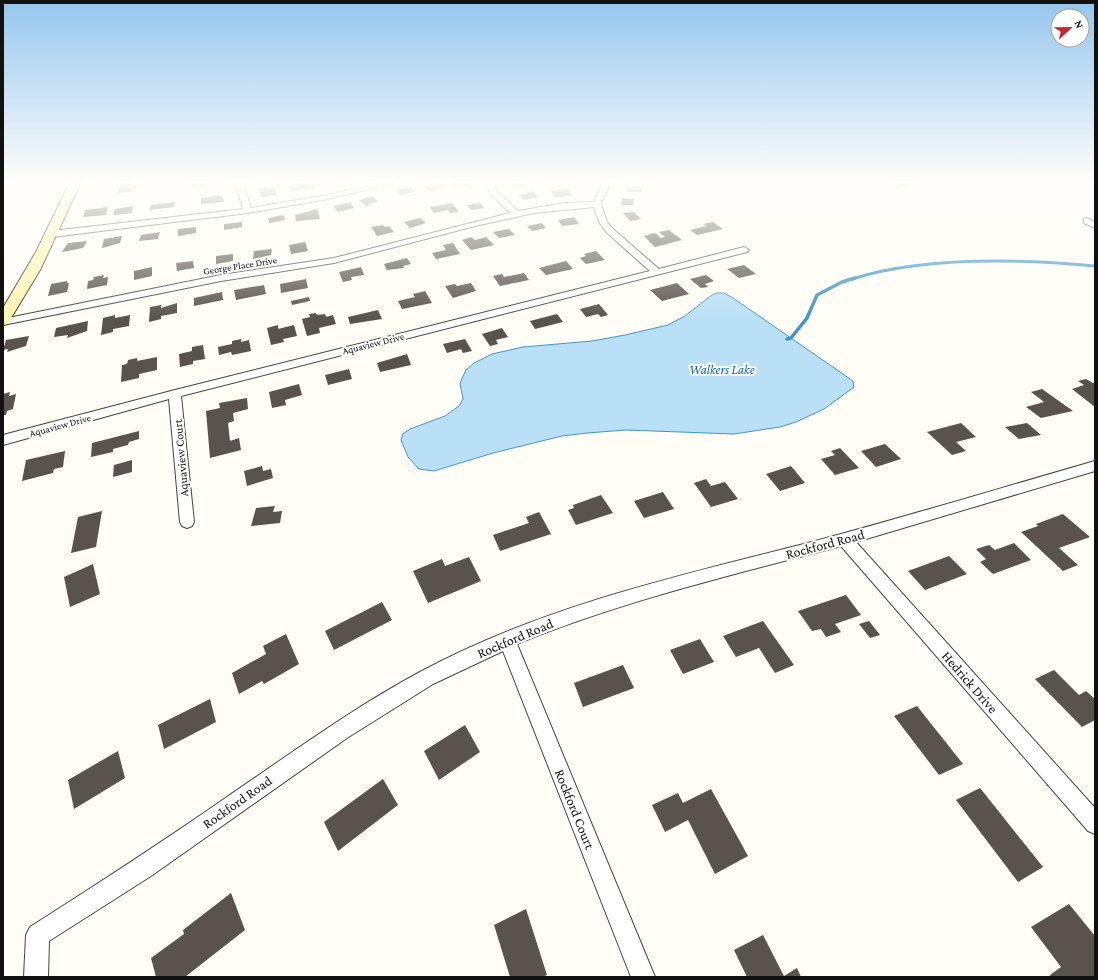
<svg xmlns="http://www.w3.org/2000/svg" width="1098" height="980" font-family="'Crimson Pro',serif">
<rect width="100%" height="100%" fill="#fffdf5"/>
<path fill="#b9e0f7" stroke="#3f96cf" d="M717,293H724L733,298L853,381L854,387L824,409L796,422L780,427L734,434L626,430L587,433L562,436L493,453L434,471L419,469L408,457L401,440L403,434L410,429L445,416L459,406L463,399L460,383L466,370L474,363L492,354L523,347L592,341L625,335L668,325L685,316L712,295Z"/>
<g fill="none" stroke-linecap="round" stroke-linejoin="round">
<path stroke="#3f96cf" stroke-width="3" d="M852,279C925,256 1019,259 1095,266"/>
<path stroke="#3f96cf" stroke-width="3.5" d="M787,339L791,338L807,318L817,295L842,282L855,278"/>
</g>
<g fill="#5a524d">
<path d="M132,182L131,186L136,185L135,189H131V192L118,193L120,183Z"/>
<path d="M195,182H208V185L191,187V184Z"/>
<path d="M309,182L315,188L291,191L289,186L298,185L297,183Z"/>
<path d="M451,182H471L472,184L453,187Z"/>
<path d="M511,182H525L527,184L514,186Z"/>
<path d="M891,182H915L904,187Z"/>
<path d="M445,183L448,187L428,191L424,186Z"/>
<path d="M626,186H640L642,192H628Z"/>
<path d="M266,187L267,189L275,188L277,195L261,197L259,188Z"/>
<path d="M411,187L415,192L400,195L396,190Z"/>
<path d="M568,189L573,196L554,197L551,191Z"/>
<path d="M533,191L539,197L524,200L519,195Z"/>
<path d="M222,195L224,202L201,204V198Z"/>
<path d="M373,196L378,202L368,204L370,206H366L359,200Z"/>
<path d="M622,198L634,199L633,205H621Z"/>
<path d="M175,202L174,207L149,210L151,205Z"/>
<path d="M350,202L354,208L338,212L333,206Z"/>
<path d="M452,203L459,212L450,213L448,210L434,213L430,207Z"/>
<path d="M480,203L484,208L471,210L467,205Z"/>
<path d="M133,206L132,213L113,215L115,209Z"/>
<path d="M108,207L106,215L83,217L85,210Z"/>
<path d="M317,209L320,219L296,221L295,215Z"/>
<path d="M634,212L641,219L630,221L623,213Z"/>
<path d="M284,215L285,220L269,223L268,218Z"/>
<path d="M574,217L579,224L562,226L558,220Z"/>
<path d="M420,218L426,223L410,228L404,222Z"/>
<path d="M242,222V227L224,230V224Z"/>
<path d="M713,222L723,229L697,235L690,230L707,226L703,224Z"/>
<path d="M542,223L546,228L532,231L527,226Z"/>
<path d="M383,225L385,227L389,226L394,232L377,236L371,227Z"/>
<path d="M196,227V233L178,236V229Z"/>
<path d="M509,229L515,235L499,238L493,232Z"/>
<path d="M669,230L682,240L655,247L644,236L655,233L661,238L665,237L659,232Z"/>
<path d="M160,232L158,239L139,241L141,235Z"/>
<path d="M122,236L120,243L102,248L104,239Z"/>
<path d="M471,237L475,240L486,237L494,245L471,250L462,240Z"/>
<path d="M87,241L83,248L62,252L68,243Z"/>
<path d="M305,242L308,251L291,254L289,245Z"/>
<path d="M453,243L460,254L436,259L432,253L446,250L443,245Z"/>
<path d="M272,249L271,255L253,259L254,251Z"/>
<path d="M596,251L605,260L586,264L580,258L586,256L584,254Z"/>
<path d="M233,254V261L216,264V256Z"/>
<path d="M407,258L411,264L403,266L404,268L387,270L384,264Z"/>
<path d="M193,261L194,268L177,271L176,263Z"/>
<path d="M566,261L573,269L546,275L539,268Z"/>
<path d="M744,265L756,274L739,278L727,269Z"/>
<path d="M152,267V276L134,280V271Z"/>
<path d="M361,267L364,275L351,277L352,280L343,282L339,272Z"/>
<path d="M524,273L529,280L500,286L493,276L502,274L504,277Z"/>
<path d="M104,275L103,278L108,277L107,285L87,289L88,281L93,280L94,277Z"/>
<path d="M706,275L714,281L705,284L708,287L701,288L690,279Z"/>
<path d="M306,279L308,288L281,293L280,284Z"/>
<path d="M67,281V283H69L67,292L48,296L51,284Z"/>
<path d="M471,283L476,291L453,298L445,286L455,284L457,286Z"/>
<path d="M677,283L689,294L662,301L650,290Z"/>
<path d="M264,285L266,294L236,300L234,290Z"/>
<path d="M425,291L432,303L402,309L398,301L415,297L413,294Z"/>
<path d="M222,292L223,300L194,306V298Z"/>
<path d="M309,297L310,301L292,305L291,301Z"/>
<path d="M177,303V313L161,316V319L149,322L150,307L161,305V308Z"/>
<path d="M599,304L608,315L601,317L598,314L586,317L580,309Z"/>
<path d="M378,310L382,319L350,324L348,317Z"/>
<path d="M316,313L317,315L325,314L326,317L333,315L336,324L319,328L320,333L307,336L302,319L310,317L309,314Z"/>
<path d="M557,314L563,322L535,329L530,321Z"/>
<path d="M115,315V318L130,315L129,326L113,329V332L101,335L103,318Z"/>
<path d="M88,321L87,331L67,338L68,335L54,337L56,328Z"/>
<path d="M278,325V329L294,325L297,336L283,339L284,342L271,345L267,328Z"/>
<path d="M502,328L508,337L496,340L498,344L490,346L482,334Z"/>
<path d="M29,336L26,346L7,352L8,349L3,350L6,340Z"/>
<path d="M241,339V342L249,340L251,351L232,355L231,352L219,355L218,347L232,344V341Z"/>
<path d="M465,339L472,351L463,353L461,349L447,353L443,344Z"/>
<path d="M203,345L205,359L193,361V364L180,367L179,354L192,351V347Z"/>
<path d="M407,354L411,365L380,372L377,363Z"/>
<path d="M157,357V370L139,374V378L121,382L122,365L127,364L128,360L137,358V361Z"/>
<path d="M349,369L352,379L328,385L325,375Z"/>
<path d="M1086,379L1093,383H1095V407L1072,389L1084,385L1078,381Z"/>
<path d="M299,384L302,395L285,400L286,405L272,408L269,392Z"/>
<path d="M1042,389L1073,411L1041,418L1026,407L1044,402L1031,392Z"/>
<path d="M10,392L9,396L16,394L13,409L7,411L6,415H3V394Z"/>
<path d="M247,398L248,409L233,413L234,421L228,423L230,441L239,438L241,450L210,458L206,411L220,408L219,403Z"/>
<path d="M961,423L976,437L956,442L966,451L952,455L927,432Z"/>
<path d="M1027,423L1041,435L1019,439L1005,427Z"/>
<path d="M139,431V439L129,442L128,445L113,449V452L91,457L92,443Z"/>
<path d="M885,444L901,459L876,467L861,451Z"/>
<path d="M840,448L859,468L835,475L821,459L835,455L831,451Z"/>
<path d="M65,451L63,467L54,469L53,473L22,481L26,460Z"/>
<path d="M132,460V472L113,477L114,465Z"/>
<path d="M262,466L263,471L271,469L273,478L247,486L244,471Z"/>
<path d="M791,466L805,483L780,491L766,474Z"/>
<path d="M706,479L711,486L725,482L738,499L711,507L694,483Z"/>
<path d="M663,492L674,509L644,518L634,501Z"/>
<path d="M601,495L613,513L576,525L568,510L574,508L573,505Z"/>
<path d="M275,506L273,512L282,511L280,523L251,526L256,508Z"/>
<path d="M102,511L96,547L71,553L78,517Z"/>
<path d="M539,512L551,534L500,551L493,535L529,523L526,517Z"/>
<path d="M1063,514L1090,537L1059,548L1078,565L1063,571L1021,532L1038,526L1036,524Z"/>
<path d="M1014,543L1031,560L993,574L980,562L986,559L976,549L989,545L995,550Z"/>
<path d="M949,556L967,574L925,590L908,571Z"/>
<path d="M469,557L481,581L428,603L413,571L442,559L445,566Z"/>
<path d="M93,564L100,594L70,607L64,577Z"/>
<path d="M846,595L861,615L835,624L841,632L826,637L821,629L812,631L798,611Z"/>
<path d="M382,602L392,620L334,650L325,631Z"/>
<path d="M763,621L794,665L775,673L759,648L736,657L723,636Z"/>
<path d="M869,621L880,635L870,638L859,624Z"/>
<path d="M286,634L299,664L264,684L262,681L239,694L232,673L266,654L263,646Z"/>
<path d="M700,639L714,662L683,674L670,650Z"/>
<path d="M623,665L634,688L583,707L574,683Z"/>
<path d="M1054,670L1079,695L1086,691L1095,699V720L1082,727L1035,679Z"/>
<path d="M210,699L216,722L164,749L158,725Z"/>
<path d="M917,706L963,764L939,775L894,716Z"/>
<path d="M465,725L480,752L439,780L424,751Z"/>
<path d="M118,751L125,778L74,809L68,780Z"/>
<path d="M383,779L398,805L338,851L324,822Z"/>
<path d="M980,788L1043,867L1018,882L956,800Z"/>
<path d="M711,789L748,856L715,874L688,820L665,832L652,805L678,793L683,803Z"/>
<path d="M231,893L245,930L185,977H156L151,958L184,934L183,930Z"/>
<path d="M1069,904L1095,936V977H1051L1050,975L1061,967L1031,927Z"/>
<path d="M526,909L547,975L542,977H510L494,925Z"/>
<path d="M763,935L784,976L797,968L801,977H747L734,950Z"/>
</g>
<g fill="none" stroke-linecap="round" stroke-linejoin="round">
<defs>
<g id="street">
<path d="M235,182H243L251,208L328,195L382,182H397L328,199L248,213L52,237L48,234L52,231L243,209Z"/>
<path d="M484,182H492L498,192L518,211L565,203L594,202L603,182H611L601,204L607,222L613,229L659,269L744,247L749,250L747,252L181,396L194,522L192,526L187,528L182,526L180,522L169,399L3,445V435L175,390L650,271L607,233L599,222L594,207L534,213L475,226L334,263L221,281L3,325V319L221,275L334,258L510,213L492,195Z"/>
<path d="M1087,218L1095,222V228L1084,223V219Z"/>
<path d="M1095,461V471L856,542L1095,808V834L1088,831L841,546C732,575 622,601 517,644L655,977H631L503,651L433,684L347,738L151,876L49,941L48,977H24L26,935L30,927C96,885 162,842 227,797C290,754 353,708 420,672C539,608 670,578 800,545C899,519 997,489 1095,461Z"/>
</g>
<path id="secondary" d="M70,182H81L40,270L8,323L3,325V308L36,252Z"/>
</defs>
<use href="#street" stroke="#444" stroke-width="2"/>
<use href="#secondary" stroke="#333" stroke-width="2"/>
<use href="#street" fill="#fff" fill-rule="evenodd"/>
<use href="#secondary" fill="#fff6b0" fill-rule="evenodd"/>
</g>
<linearGradient id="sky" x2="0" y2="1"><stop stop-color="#95c6ee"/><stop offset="0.57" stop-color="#fffefa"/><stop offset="1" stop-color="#fffefa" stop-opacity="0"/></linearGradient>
<rect width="1098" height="319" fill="url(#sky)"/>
<g text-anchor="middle" stroke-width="4" stroke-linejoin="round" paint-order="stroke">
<g font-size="10" fill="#111" stroke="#fff">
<text transform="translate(240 265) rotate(-9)" y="4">George Place Drive</text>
<text transform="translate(373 343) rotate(-14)" y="4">Aquaview Drive</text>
<text transform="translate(60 425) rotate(-15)" y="4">Aquaview Drive</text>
</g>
<g font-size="12" fill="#111" stroke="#fff">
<text transform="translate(181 458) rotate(-95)" y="4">Aquaview Court</text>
</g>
<g font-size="13" font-style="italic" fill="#1768a6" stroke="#fff">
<text x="722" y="374">Walkers Lake</text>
</g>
<g font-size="14" fill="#111" stroke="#fff">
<text transform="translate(825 544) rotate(-15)" y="5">Rockford Road</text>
<text transform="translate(515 638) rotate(-23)" y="5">Rockford Road</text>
<text transform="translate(970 682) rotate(49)" y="5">Hedrick Drive</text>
<text transform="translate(237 802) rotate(-35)" y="5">Rockford Road</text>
<text transform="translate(575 809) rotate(68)" y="5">Rockford Court</text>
</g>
</g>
<rect width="1098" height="980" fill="none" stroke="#111111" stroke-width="8"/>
<g transform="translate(1070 28) rotate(68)"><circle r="19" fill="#ffffff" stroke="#a0a0a0"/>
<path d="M0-3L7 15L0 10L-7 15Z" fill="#c4262e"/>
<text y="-6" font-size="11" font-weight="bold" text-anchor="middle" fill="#111111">N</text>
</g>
</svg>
